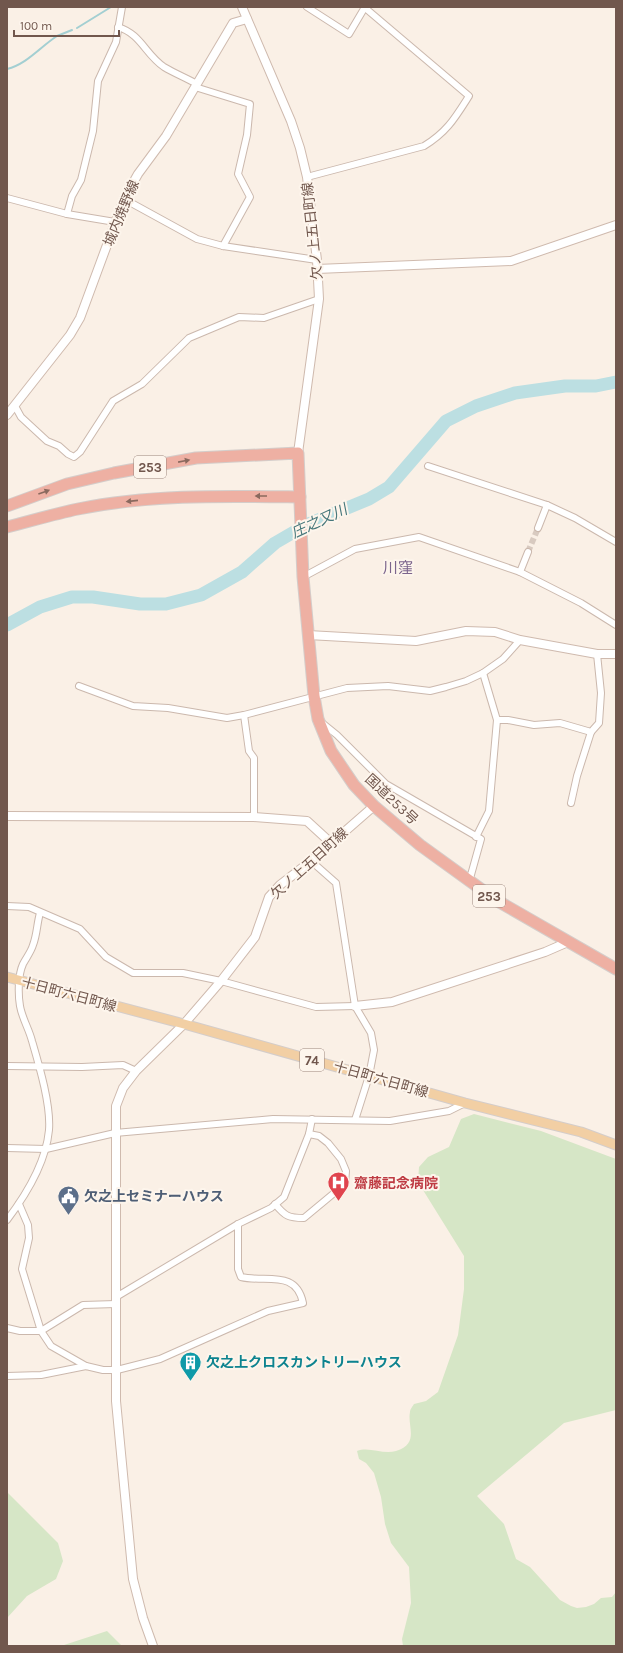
<svg xmlns="http://www.w3.org/2000/svg" width="623" height="1653" font-family="Karla,'Noto Sans JP',sans-serif">
<rect width="100%" height="100%" fill="#faf0e6"/>
<g fill="#d6e6c6">
<path d="M474,1114L541,1131L616,1159V1410L564,1423L477,1496L504,1524L516,1559L530,1567L560,1600L571,1606L577,1608L586,1607L594,1604L601,1598L612,1597L616,1592V1646H403L402,1639L411,1603L409,1567L391,1543L385,1524L381,1497L374,1473L366,1463L359,1459L357,1451C369,1446 383,1455 396,1451C420,1444 407,1426 410,1412C410,1409 413,1406 414,1404L426,1401L438,1392L458,1335L464,1289V1256L418,1182L419,1167L428,1157L449,1147L461,1119Z"/>
<path d="M7,1492L58,1543L63,1561L56,1579L27,1596L7,1618Z"/>
<path d="M107,1631L122,1646H61Z"/>
</g>
<g fill="none" stroke-linecap="round" stroke-linejoin="round">
<g stroke="#a3cfd2" stroke-width="2">
<path d="M77,28L111,7"/>
<path d="M7,69C27,64 40,47 57,36C62,34 67,32 72,30"/>
</g>
<path stroke="#bcdfe2" stroke-width="13" d="M7,625L40,607L72,597H93L140,604H166L201,595L242,572L275,543L306,525L369,499L389,487L446,421L476,406L515,393L565,386H596L616,382"/>
<path stroke="#d8cac0" stroke-width="6" stroke-dasharray="6 3" stroke-linecap="butt" d="M528,552L538,528"/>
<defs>
<g id="street">
<path d="M307,7L349,34L365,7"/>
<path d="M118,27C141,34 145,54 164,67C174,73 186,78 197,84"/>
<path d="M195,87L250,104L247,135L238,174L250,197L223,246"/>
<path d="M307,177L424,146C447,132 455,118 469,96L364,7"/>
<path d="M7,198L67,214L115,222"/>
<path d="M124,199L197,239L223,246L317,260"/>
<path d="M67,214L72,196L81,180L93,131L98,81L116,42L122,7"/>
<path d="M15,406L21,417L47,441L59,446L68,454L74,457L80,452L113,401L142,384L189,338L239,317L264,318L319,299"/>
<path d="M428,466L547,505L575,518L616,542"/>
<path d="M538,528L547,505"/>
<path d="M520,572L528,552"/>
<path d="M303,577L355,549L419,537L520,572L581,603L616,625"/>
<path d="M79,686L133,706L168,708L227,718L244,715L347,688L388,686L430,691L446,687L466,681L483,673L503,659L520,640"/>
<path d="M244,715L249,751L254,758V817"/>
<path d="M497,720H508L534,725L560,723L591,732L599,723L601,693L597,654"/>
<path d="M321,722L337,735L386,784L481,839L469,882"/>
<path d="M571,803L577,776L591,732"/>
<path d="M476,837L489,811L497,720L483,673"/>
<path d="M311,861L336,883L355,1006L371,1033L374,1050L369,1076L355,1120"/>
<path d="M7,906L29,907L80,929L106,957L133,973H183L221,981L316,1007L355,1006"/>
<path d="M7,1066L82,1067L123,1065L136,1071"/>
<path d="M7,1148L46,1149L115,1133L273,1119L390,1121L449,1111L465,1103"/>
<path d="M19,1204L28,1225L29,1238L22,1269L41,1331L51,1346L86,1366"/>
<path d="M275,1204C285,1216 288,1218 304,1218L345,1184L346,1171L341,1159L328,1143L319,1136L309,1134"/>
<path d="M7,1220C26,1195 46,1162 49,1130C51,1105 39,1065 32,1041C29,1029 22,1018 20,1006C18,994 18,975 23,964C26,958 31,952 33,945C37,935 37,923 40,913"/>
<path d="M116,1297L238,1224L271,1208L284,1197L309,1134L312,1119"/>
<path d="M7,1328L20,1331H41L83,1305L116,1304"/>
<path d="M7,1376L41,1375L86,1366L103,1370H117L160,1359L268,1311L303,1303C296,1269 266,1283 241,1277L238,1269V1224"/>
</g>
<g id="secondary">
<path d="M242,7L291,121L300,148L307,177L317,260L319,299L298,453"/>
<path d="M317,269L511,261L616,225"/>
<path d="M7,415L70,335L80,318L124,199L138,174L166,136L233,23L247,19"/>
<path d="M308,635L416,641L466,631L495,632L520,640L597,654H616"/>
<path d="M7,816L254,817L307,821L331,843"/>
<path d="M355,1006L392,1002L545,952L568,942"/>
<path d="M153,1646L143,1618L133,1579L116,1401V1106L123,1088L136,1071L184,1024L221,981L255,937L269,897L280,885L311,861L374,806"/>
</g>
<path id="primary" d="M7,977L184,1024L465,1103L581,1132L616,1145"/>
<g id="highway">
<path d="M7,506L67,484L114,473L196,458L298,453L303,577L314,696L318,719L331,751L354,785L374,806L420,845L496,900L616,969"/>
<path d="M7,527C31,521 54,514 78,509C151,494 226,496 300,497"/>
</g>
</defs>
<use href="#street" stroke="#cbb8ad" stroke-width="8"/>
<use href="#secondary" stroke="#cfbaae" stroke-width="10"/>
<use href="#primary" stroke="#d4cdca" stroke-width="11"/>
<use href="#highway" stroke="#d4cdca" stroke-width="13"/>
<use href="#street" stroke="#fff" stroke-width="6"/>
<use href="#secondary" stroke="#fff" stroke-width="8"/>
<use href="#primary" stroke="#f2cfa4" stroke-width="9"/>
<use href="#highway" stroke="#eeb0a3" stroke-width="11"/>
</g>
<defs><path id="oneway-solid" d="M-6-.8H1V-3.2L6.5 0L1 3.2V.8H-6Z"/></defs>
<g fill="#8a695e">
<use href="#oneway-solid" transform="translate(184 461) rotate(-11)"/>
<use href="#oneway-solid" transform="translate(44 492) rotate(-20)"/>
<use href="#oneway-solid" transform="translate(261 496) rotate(-180)"/>
<use href="#oneway-solid" transform="translate(132 501) rotate(174)"/>
</g>
<defs>
<symbol id="hospital-pin" viewBox="-11 -11 22 30"><path d="M0 17L-7.5 6A9.5 9.5 0 1 1 7.5 6Z" fill="#e0444e" stroke="#fdf5ec"/><path d="M-5-5h3v3.5h4V-5h3V5h-3V1.5h-4V5h-3Z" fill="#fff"/></symbol>
<symbol id="civic-pin" viewBox="-11 -11 22 30"><path d="M0 17L-7.5 6A9.5 9.5 0 1 1 7.5 6Z" fill="#5c6f8a" stroke="#fdf5ec"/><path d="M-.6-6.5H3V-4.5H.6V-3L4-1V1h2V6H-6V1h2V-1L-.6-3ZM-1.2 2.5V6h2.4V2.5Z" fill="#fff"/></symbol>
<symbol id="building-pin" viewBox="-11 -11 22 30"><path d="M0 17L-7.5 6A9.5 9.5 0 1 1 7.5 6Z" fill="#0f9aa8" stroke="#fdf5ec"/><path d="M-4-6H4V6H1V3H-1V6H-4ZM-2.5-4.3h1.7v1.8h-1.7ZM.8-4.3h1.7v1.8H.8ZM-2.5-1h1.7V.8h-1.7ZM.8-1h1.7V.8H.8Z" fill="#fff"/></symbol>
</defs>
<g fill-rule="evenodd">
<use href="#hospital-pin" x="326" y="1170" width="25" height="34"/>
<use href="#civic-pin" x="56" y="1184" width="25" height="34"/>
<use href="#building-pin" x="178" y="1350" width="25" height="34"/>
</g>
<g text-anchor="middle" stroke-width="4" stroke-linejoin="round" paint-order="stroke">
<g fill="#fdf5ec" stroke="#9b867d" stroke-width="1">
<rect x="134" y="456" width="32" height="22" rx="3"/>
<rect x="473" y="885" width="32" height="22" rx="3"/>
<rect x="300" y="1049" width="24" height="22" rx="3"/>
</g>
<g font-size="13" font-weight="bold" fill="#71574d">
<text x="150" y="472">253</text>
<text x="489" y="901">253</text>
<text x="312" y="1065">74</text>
</g>
<g font-size="14" fill="#71574d" stroke="#fdf5ec">
<text transform="translate(121 213) rotate(-67)" y="5">城内焼野線</text>
<text transform="translate(312 231) rotate(-96)" y="5">欠ノ上五日町線</text>
<text transform="translate(392 799) rotate(43)" y="5">国道253号</text>
<text transform="translate(309 863) rotate(-42)" y="5">欠ノ上五日町線</text>
<text transform="translate(69 994) rotate(15)" y="5">十日町六日町線</text>
<text transform="translate(381 1079) rotate(16)" y="5">十日町六日町線</text>
</g>
<g font-size="14" font-weight="bold" fill="#be3a42" stroke="#fdf5ec" text-anchor="start">
<text x="354" y="1188">齋藤記念病院</text>
</g>
<g font-size="14" font-weight="bold" fill="#4e5e75" stroke="#fdf5ec" text-anchor="start">
<text x="84" y="1201">欠之上セミナーハウス</text>
</g>
<g font-size="14" font-weight="bold" fill="#0d838f" stroke="#fdf5ec" text-anchor="start">
<text x="206" y="1367">欠之上クロスカントリーハウス</text>
</g>
<g font-size="15" font-style="italic" fill="#46777b" stroke="#fdf5ec">
<text transform="translate(319 521) rotate(-25)" y="5">庄之又川</text>
</g>
<g font-size="15" fill="#7c658d" stroke="#fdf5ec">
<text x="398" y="573">川窪</text>
</g>
</g>
<rect width="623" height="1653" fill="none" stroke="#71574d" stroke-width="16"/>
<path d="M14 30v6h105v-6" fill="none" stroke="#71574d" stroke-width="2"/>
<text x="20" y="30" font-size="12" fill="#71574d" stroke="#fdf5ec" stroke-width="3" paint-order="stroke">100 m</text>
</svg>
